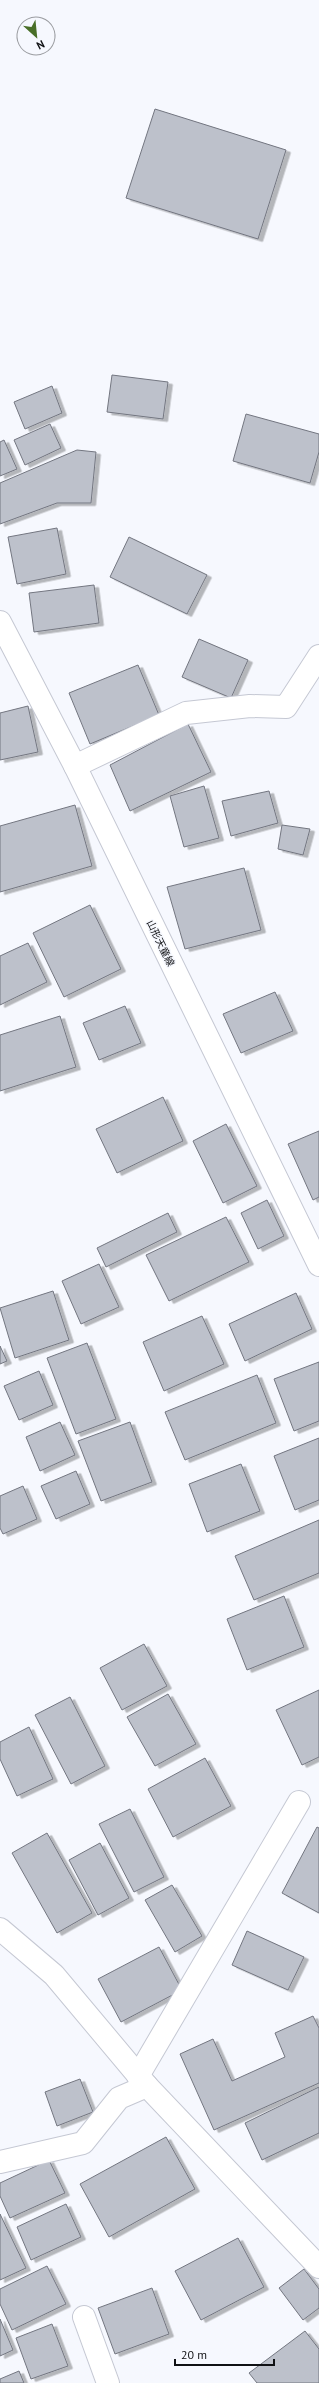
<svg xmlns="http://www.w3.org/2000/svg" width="319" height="2383" font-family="'PT Sans','Noto Sans JP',sans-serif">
<defs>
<filter id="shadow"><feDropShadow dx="4.5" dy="2.5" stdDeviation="0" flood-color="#0004"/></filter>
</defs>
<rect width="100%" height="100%" fill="#f6f8fe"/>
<g fill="#bdc1cb" stroke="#737680" filter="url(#shadow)">
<path d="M155,109L286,150L258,239L126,198Z"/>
<path d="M112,375L168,382L163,419L107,412Z"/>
<path d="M52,386L62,413L25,429L14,402Z"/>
<path d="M246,414L319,434V452L310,483L233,461Z"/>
<path d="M50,424L61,448L25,465L14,440Z"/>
<path d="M4,440L17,469L0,476V442Z"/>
<path d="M77,450L96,452L91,503H57L0,524V483Z"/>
<path d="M57,528L66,574L17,584L8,537Z"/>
<path d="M129,537L207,575L187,614L110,577Z"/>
<path d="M94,585L99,623L34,632L29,593Z"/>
<path d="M199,639L248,660L231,698L182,677Z"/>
<path d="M138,665L159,715L90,744L69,693Z"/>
<path d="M28,706L38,752L0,760V713Z"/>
<path d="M188,724L211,772L130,811L110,765Z"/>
<path d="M204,786L219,838L184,847L170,796Z"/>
<path d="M269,791L278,823L231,836L222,801Z"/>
<path d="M75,805L92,866L0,892V826Z"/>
<path d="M282,825L310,829L303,855L278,849Z"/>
<path d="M244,868L261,930L185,949L167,887Z"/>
<path d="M90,905L121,969L64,997L33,933Z"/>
<path d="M28,943L47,982L0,1005V956Z"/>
<path d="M275,992L293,1031L241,1053L223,1014Z"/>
<path d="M125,1006L141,1043L99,1060L83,1023Z"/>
<path d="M60,1016L76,1067L0,1091V1035Z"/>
<path d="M163,1097L183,1141L117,1173L96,1129Z"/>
<path d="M226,1124L257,1186L223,1203L193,1141Z"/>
<path d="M319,1131V1197L313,1200L288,1144Z"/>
<path d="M267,1200L284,1236L258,1249L241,1213Z"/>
<path d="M168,1213L177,1232L106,1267L97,1248Z"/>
<path d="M226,1217L249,1262L169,1301L146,1255Z"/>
<path d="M99,1264L119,1307L81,1324L62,1281Z"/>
<path d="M53,1291L69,1340L15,1358L0,1308Z"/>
<path d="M296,1293L312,1329L245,1361L229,1324Z"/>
<path d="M202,1316L224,1364L164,1391L143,1342Z"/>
<path d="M87,1343L116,1419L76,1434L47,1358Z"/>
<path d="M0,1346L7,1361L0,1364Z"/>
<path d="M319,1362V1421L294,1431L274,1379Z"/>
<path d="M39,1371L53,1405L19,1420L4,1386Z"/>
<path d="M257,1375L276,1423L185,1460L165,1412Z"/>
<path d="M60,1422L75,1455L40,1471L26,1437Z"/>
<path d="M130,1422L152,1482L101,1501L78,1441Z"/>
<path d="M319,1438V1500L295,1510L274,1456Z"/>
<path d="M241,1464L260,1511L207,1532L189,1484Z"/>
<path d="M76,1471L90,1504L56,1519L41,1486Z"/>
<path d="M23,1486L37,1519L3,1534L0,1528V1496Z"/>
<path d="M319,1520V1573L254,1600L235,1556Z"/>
<path d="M284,1596L304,1647L247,1670L227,1619Z"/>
<path d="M144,1644L167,1686L122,1710L100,1668Z"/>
<path d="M319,1690V1757L302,1765L276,1710Z"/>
<path d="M168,1694L196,1744L155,1766L127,1717Z"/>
<path d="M70,1697L105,1766L71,1784L35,1715Z"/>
<path d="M29,1727L53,1779L17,1796L0,1759V1742Z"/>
<path d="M205,1758L231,1806L173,1837L148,1789Z"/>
<path d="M130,1809L164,1877L134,1892L99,1824Z"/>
<path d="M317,1827L319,1828V1913L282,1893Z"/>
<path d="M47,1833L92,1913L57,1933L12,1853Z"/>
<path d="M100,1843L129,1898L98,1915L69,1860Z"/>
<path d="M172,1885L202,1936L175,1952L145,1900Z"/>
<path d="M247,1931L304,1957L288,1990L232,1965Z"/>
<path d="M159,1947L182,1990L121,2022L98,1979Z"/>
<path d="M313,2016L319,2028V2083L214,2130L180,2054L213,2039L232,2081L285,2057L275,2033Z"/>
<path d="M80,2079L93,2112L57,2126L45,2092Z"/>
<path d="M319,2087V2133L262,2160L245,2123Z"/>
<path d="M166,2137L195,2189L109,2237L80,2184Z"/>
<path d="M49,2160L65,2193L10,2218L0,2196V2183Z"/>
<path d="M66,2204L81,2237L31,2260L17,2227Z"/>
<path d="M0,2214L26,2268L0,2280Z"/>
<path d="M238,2238L264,2287L201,2320L175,2271Z"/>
<path d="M47,2266L66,2304L12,2330L0,2304V2289Z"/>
<path d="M304,2269L319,2289V2308L303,2320L279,2288Z"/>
<path d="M152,2288L169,2334L115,2354L98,2308Z"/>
<path d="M0,2319L13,2350L0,2356Z"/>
<path d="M52,2324L68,2366L31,2379L16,2338Z"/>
<path d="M305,2331L319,2349V2383H257L249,2373Z"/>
<path d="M19,2371L24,2383H0V2379Z"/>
</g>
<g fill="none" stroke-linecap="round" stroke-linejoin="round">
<defs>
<g id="minor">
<path d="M75,766L186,713L250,706L286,707L319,656"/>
<path d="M0,1929L54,1975L147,2086L319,2267"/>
<path d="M138,2076L299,1802"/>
<path d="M0,2162L83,2143L119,2098L147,2086"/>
<path d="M84,2317L108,2383"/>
</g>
<path id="major" d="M0,622L75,766L319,1265"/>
</defs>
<use href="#minor" stroke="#c5c8d3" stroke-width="24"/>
<use href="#major" stroke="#c5c8d3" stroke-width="24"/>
<use href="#minor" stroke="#fff" stroke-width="22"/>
<use href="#major" stroke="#fff" stroke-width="22"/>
</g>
<g text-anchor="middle" stroke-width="3" stroke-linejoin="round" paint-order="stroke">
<g font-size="10" fill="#101114" stroke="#f6f8fe">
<text transform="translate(161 943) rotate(64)" y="4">山形天童線</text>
</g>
</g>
<g transform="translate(36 36) rotate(153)"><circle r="19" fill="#f6f8fe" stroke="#9a9ca0"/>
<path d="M0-3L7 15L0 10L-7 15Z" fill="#496f28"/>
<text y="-6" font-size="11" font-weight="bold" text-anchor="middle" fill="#101114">N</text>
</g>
<path d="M175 2359v6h99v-6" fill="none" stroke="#101114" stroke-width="2"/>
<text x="181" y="2359" font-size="12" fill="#101114" stroke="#f6f8fe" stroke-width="3" paint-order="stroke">20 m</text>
</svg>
